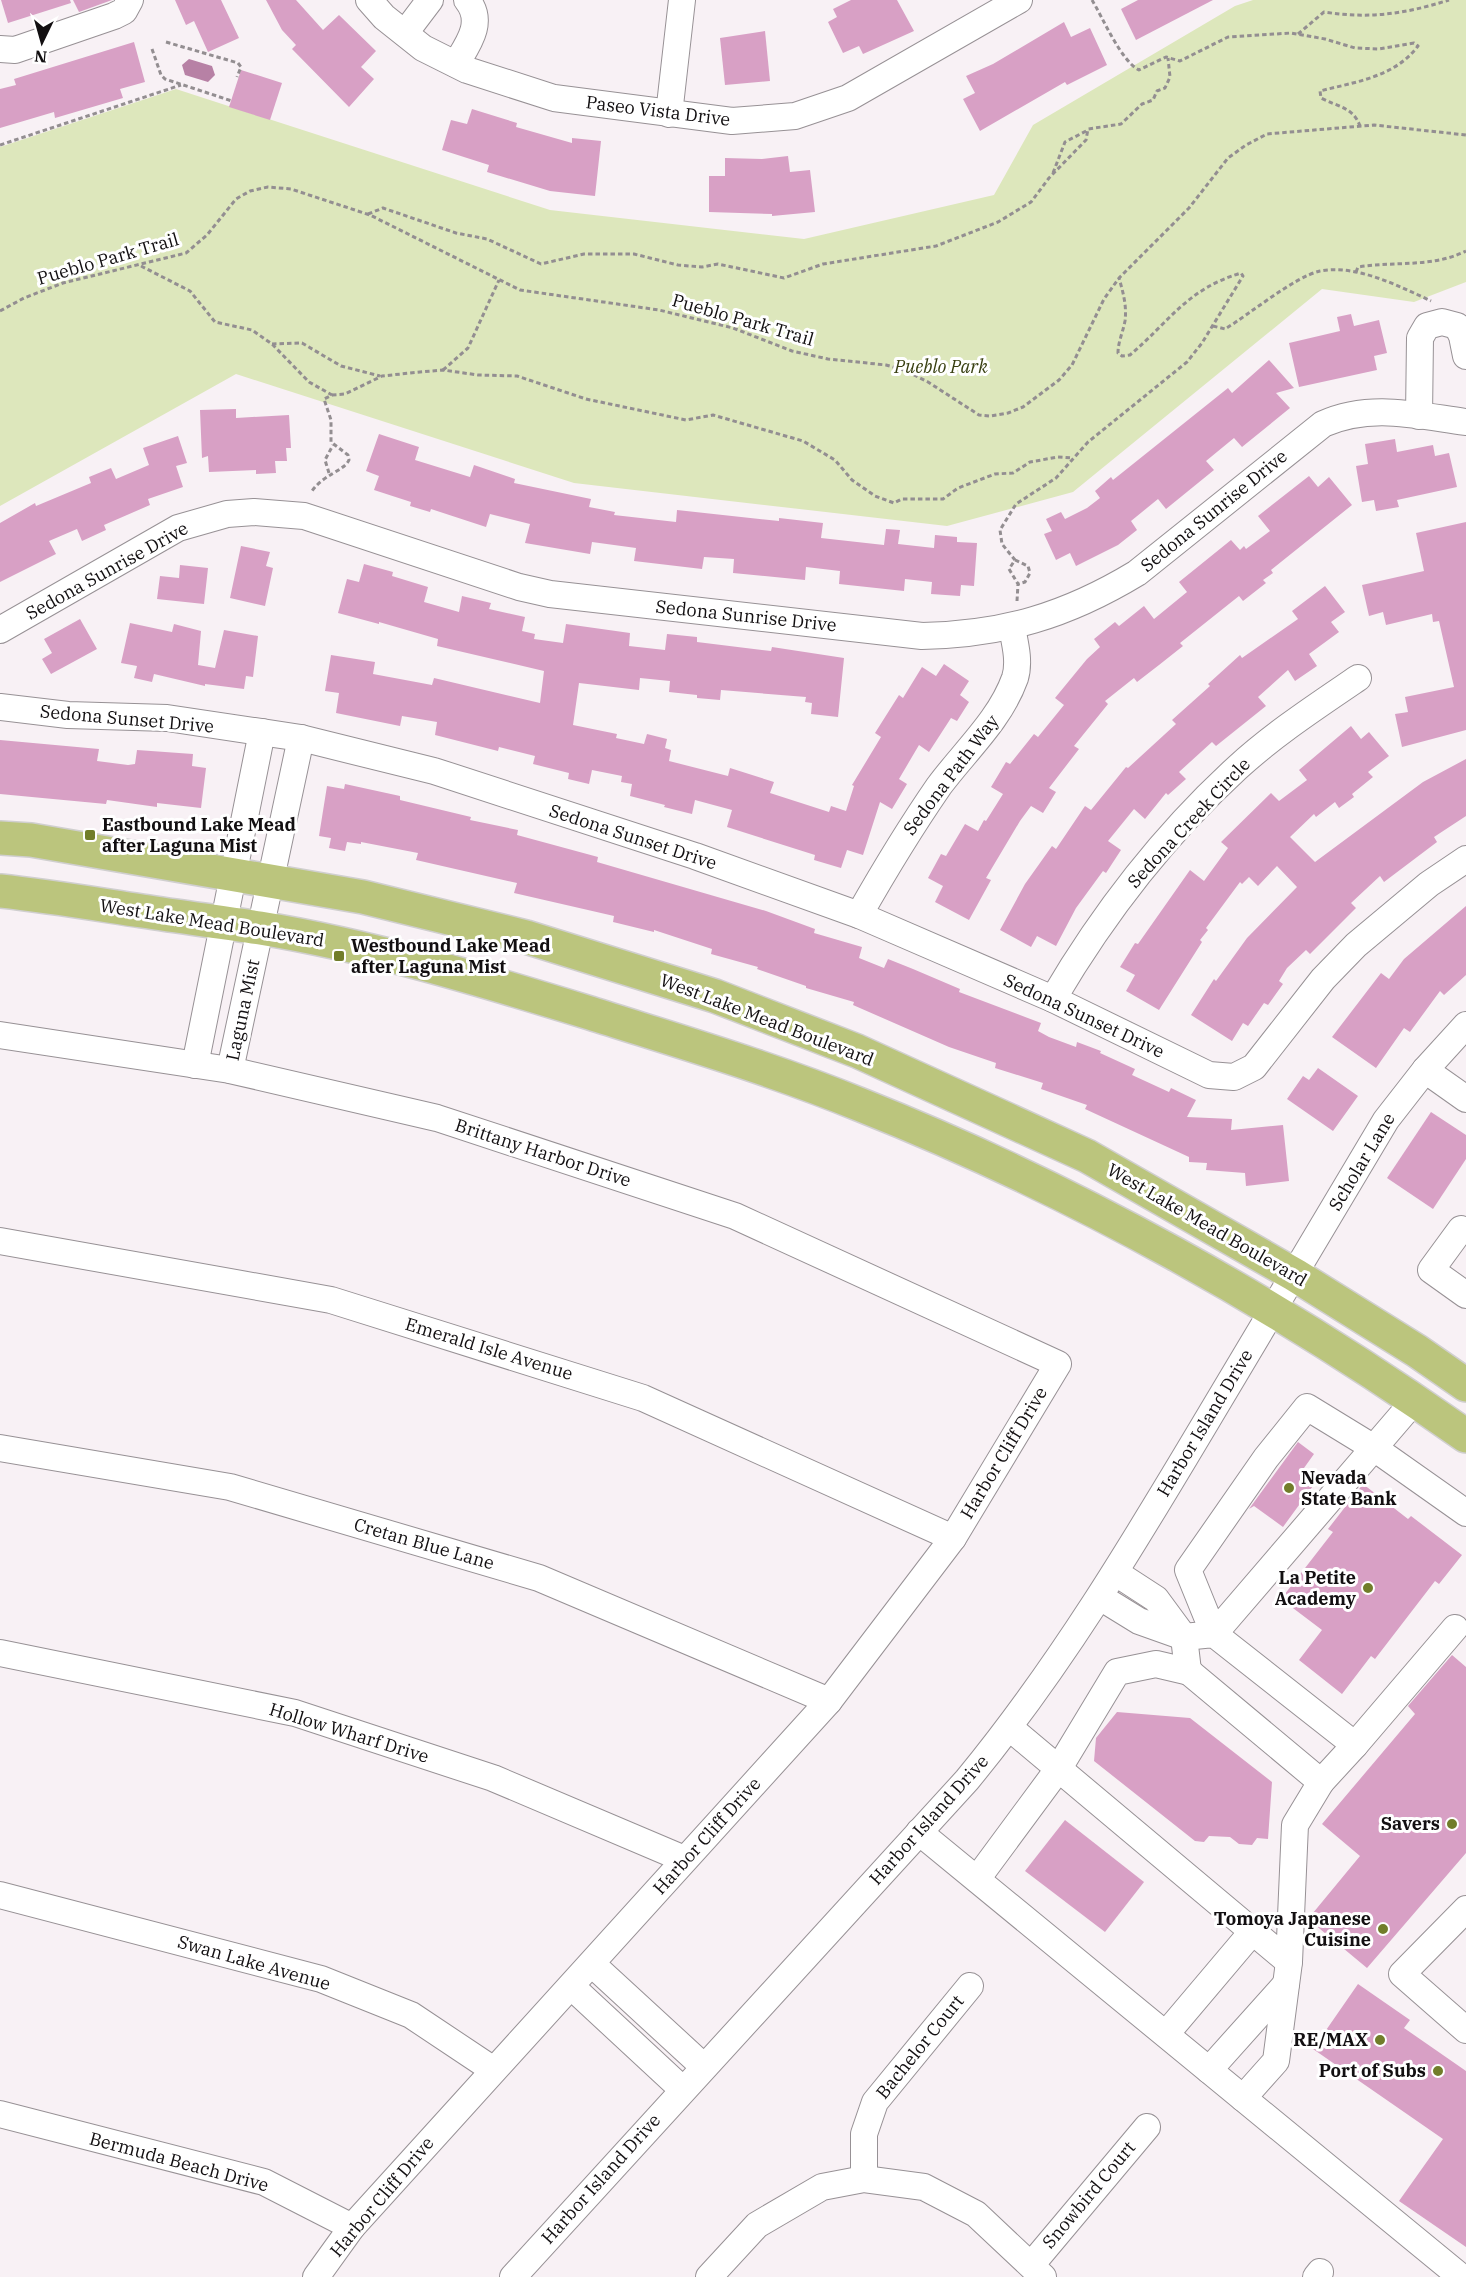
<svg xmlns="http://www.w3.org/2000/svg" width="1466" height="2277" font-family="'IBM Plex Serif',serif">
<rect width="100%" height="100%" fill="#f8f1f5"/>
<path fill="#dde7bc" d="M1253,0H1466V282L1414,302L1322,289L1073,492L947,526L574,483L236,374L0,506V147L176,89L550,210L804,239L994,195L1033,125L1235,6Z"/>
<path fill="#b781a5" d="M189,59L212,66L215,75L208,82L185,75L182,65Z"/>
<g fill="#d8a0c5">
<path d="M1,0H70L71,3L8,23Z"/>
<path d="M73,0H112L79,12Z"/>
<path d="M175,0H221L239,38L208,52L194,21L186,25Z"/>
<path d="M266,0H296L323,30L339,15L376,51L361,67L374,79L349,107L292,49L296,45L282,30Z"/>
<path d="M851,0H897L914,31L863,54L859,46L843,53L828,22L837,17L833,9Z"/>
<path d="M1138,0H1213L1136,40L1121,9Z"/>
<path d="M1064,22L1071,37L1090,28L1107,65L1067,85L1065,82L980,131L963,99L975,93L966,76L993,64Z"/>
<path d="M765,31L770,81L725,85L720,38Z"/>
<path d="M134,42L145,82L120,89L123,98L55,118L54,112L0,128V89L16,85L14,79Z"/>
<path d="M241,70L282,83L270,120L229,107Z"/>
<path d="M472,109L517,123L516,127L572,143V138L601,141L595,196L550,191L487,172L489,165L442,150L451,120L467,124Z"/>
<path d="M788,156L790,172L810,170L815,212L772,216V214L709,212V176H725V158L762,159Z"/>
<path d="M1351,314L1354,326L1379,320L1387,353L1374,356L1377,370L1299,387L1289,343L1340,331L1337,317Z"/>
<path d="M1269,360L1294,388L1276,393L1290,408L1242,447L1234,438L1206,461L1214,470L1166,509L1158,499L1131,521L1137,530L1118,545L1076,566L1070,553L1056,560L1044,534L1052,531L1046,519L1061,512L1065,519L1087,508L1100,498L1095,491L1111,477L1113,480L1228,388L1232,393Z"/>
<path d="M236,409V418L289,415L291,448H286L287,461H275L276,473L256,474V470L209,472L208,456L202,458L200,410Z"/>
<path d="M379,434L419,447L415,460L470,477L474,465L515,479L514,483L591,499L589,507L615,512L614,515L676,522L677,510L779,521V518L823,523L821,538L884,545L886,529L900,530L898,544L934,548L935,535L957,537V542L977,543L974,586L961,585L960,596L931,594L932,582L905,579L904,591L839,584L840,571L806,567L805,580L733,573L734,559L704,557L702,569L634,561L636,548L592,542L590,554L525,543L530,524L490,514L486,527L431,509L430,512L410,506L411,502L374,490L379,476L366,471Z"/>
<path d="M178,436L187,463L176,466L183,487L148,499L150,505L104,525L106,530L82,541L77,529L49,541L56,554L0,582V523L35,503L36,506L91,483L89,477L111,468L116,479L149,465L143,448Z"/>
<path d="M1395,439L1397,452L1433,445L1435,456L1449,453L1457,487L1397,500L1399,507L1376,511L1374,500L1362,502L1356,466L1368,464L1365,444Z"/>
<path d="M1309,476L1318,487L1329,477L1352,505L1271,570L1273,573L1263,580L1266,583L1243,601L1239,596L1180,643L1183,646L1159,665L1137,682L1134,678L1105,701L1108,704L1074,746L1079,749L1049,788L1056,792L1043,813L1031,806L1020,821L986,878L991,880L969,920L935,902L943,886L928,878L941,854L946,856L965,824L978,831L984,820L986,821L1003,794L991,787L1006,762L1010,764L1034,734L1038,737L1064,705L1055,698L1087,659L1100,647L1094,639L1115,622L1119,626L1144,606L1154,619L1187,592L1179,582L1231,540L1240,550L1244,546L1246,549L1270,531L1258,516Z"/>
<path d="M1466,522V730L1402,747L1395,714L1408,712L1405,697L1454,687L1439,621L1433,622L1432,614L1386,625L1383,612L1369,616L1362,585L1424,571L1416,533Z"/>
<path d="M241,546L270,552L266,566L273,568L265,606L230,598Z"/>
<path d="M364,564L393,572L392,576L428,587L424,602L459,612L462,596L491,603L489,609L525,617L522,631L535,634L534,639L563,643L566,624L630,633L629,646L665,650L667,634L697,637V642L771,651L772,647L844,658L838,717L811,714L812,703L805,702L806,697L721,690L720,700L697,698V695L669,692L670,681L640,678L639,690L579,683L573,725L617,734L616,738L644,744L647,734L667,739L665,748L671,750L669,761L728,776L730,768L774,782L770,793L829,812L831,806L846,811L854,786L852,785L881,737L875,733L899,695L903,698L922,667L936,676L944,664L969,681L960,695L969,702L957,721L951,718L929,752L919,745L899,779L907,784L892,809L880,802L863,855L847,850L841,868L814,860L815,855L727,827L732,810L695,800L692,814L664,807L665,805L630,796L632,784L621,782L622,776L592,770L589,784L568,779L569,773L533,764L535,756L499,747L498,751L435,735L437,722L402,716L400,726L336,713L339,693L325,691L331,655L375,662L373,674L432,685L434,678L540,703L544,671L437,646L438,639L379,622V624L338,613L347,579L359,582Z"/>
<path d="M180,565L208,568L204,604L157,599L160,576L179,578Z"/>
<path d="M1325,586L1345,612L1331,622L1339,632L1309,654L1317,666L1295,681L1288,670L1258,697L1266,706L1216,746L1212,742L1179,772L1186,779L1168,795L1166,793L1145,819L1134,809L1108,841L1121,850L1106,873L1103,871L1076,908L1056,946L1037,936L1031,947L1000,930L1025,884L1052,846L1056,849L1085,806L1091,810L1126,767L1128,768L1176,724L1172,720L1210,686L1208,684L1240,655L1242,658L1298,619L1292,611Z"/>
<path d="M80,619L97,649L51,674L42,659L52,653L44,639Z"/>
<path d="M130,623L172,632L174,624L201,631L198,665L215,668L224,630L258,636L253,677L246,676L244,689L205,684V686L154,674L152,682L134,678L137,666L121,663Z"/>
<path d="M1351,726L1361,739L1369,732L1389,756L1368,772L1373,777L1352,794L1354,797L1339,808L1335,802L1316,817L1314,814L1290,837L1315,862L1423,782L1466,759V816L1434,837L1437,842L1384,882L1380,876L1351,903L1356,908L1310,954L1306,950L1287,968L1279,981L1283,984L1268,1005L1264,1003L1248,1026L1243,1023L1232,1041L1191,1015L1214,979L1216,981L1247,938L1297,887L1277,866L1258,886L1249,877L1242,884L1240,882L1206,928L1208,930L1200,940L1202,942L1159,1010L1126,991L1135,975L1120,967L1135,943L1138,944L1190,870L1204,881L1228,848L1221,842L1271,793L1279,801L1307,780L1299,770Z"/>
<path d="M0,740L99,749L97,761L128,765L135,764L137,750L193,754L192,766L206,768L201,808L157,803V807L107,800L106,804L0,794Z"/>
<path d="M345,784L400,796V800L471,817L470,820L518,830L517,835L598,857L597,862L766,911L815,929L814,933L862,947L859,958L884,968L888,959L913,969L960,989L959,992L1041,1023L1038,1031L1049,1037L1076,1047L1077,1042L1101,1051L1100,1053L1135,1069L1132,1075L1169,1092L1171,1088L1196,1100L1187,1117L1232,1119L1231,1130L1283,1125L1289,1181L1246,1186L1245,1173L1206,1170L1207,1163L1189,1162V1157L1085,1109L1087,1105L1041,1089L1043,1083L995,1068L996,1063L949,1047L853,1005L854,1002L806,988V986L757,969L758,967L711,954L712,949L654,930V932L613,922L614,916L514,893L517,883L416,860L418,853L361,842V844L347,842L345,851L329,848L331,838L319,836L327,786L344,789Z"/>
<path d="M1466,906V975L1444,995L1440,991L1410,1032L1404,1028L1376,1068L1332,1037L1381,973L1389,979L1404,959Z"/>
<path d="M1318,1068L1358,1096L1333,1131L1287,1099L1303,1076L1309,1080Z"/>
<path d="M1431,1112L1466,1135V1159L1433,1209L1387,1178Z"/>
<path d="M1298,1442L1314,1454L1304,1468L1318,1479L1283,1527L1254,1506L1249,1509Z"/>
<path d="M1363,1484L1408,1519L1411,1516L1462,1555L1439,1584L1435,1581L1375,1659L1371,1656L1342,1694L1299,1660L1322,1630L1281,1599L1333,1532L1328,1529Z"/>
<path d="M1452,1655L1466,1667V1853L1367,1968L1308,1919L1360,1856L1322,1824L1415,1714L1408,1706Z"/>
<path d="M1117,1712L1190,1718L1272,1782L1268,1839L1257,1838L1252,1845L1239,1844L1230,1837L1209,1836L1204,1842L1195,1841L1094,1761L1096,1738Z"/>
<path d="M1065,1820L1144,1882L1105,1932L1025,1871Z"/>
<path d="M1358,1984L1410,2020L1404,2028L1466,2071V2247L1399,2201L1443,2139L1313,2049Z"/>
</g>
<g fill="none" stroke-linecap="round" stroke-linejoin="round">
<defs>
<g id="minor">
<path d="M369,0L384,17L423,48L467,70L554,98L732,121L795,116L848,98L1019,0"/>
<path d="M405,33L430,0"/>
<path d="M0,49L15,50L114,16L124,11L130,0"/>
<path d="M456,64C468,44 485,22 467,0"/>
<path d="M669,114L682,0"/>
<path d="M1419,416L1420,338L1427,326L1442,322L1457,326L1462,336L1466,356"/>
<path d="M0,630L178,528L227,514L254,512L304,516L519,587L550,594L922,636C1004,634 1066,616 1137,573L1323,424C1370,403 1415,415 1465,422"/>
<path d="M0,707L68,715L167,718L301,738L434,771L695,856L859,915L1053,999L1209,1075L1234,1077L1254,1067L1323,979L1356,945L1429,884L1466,859"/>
<path d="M859,915C884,871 910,828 939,786C965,751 1000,720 1015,678C1020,662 1015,643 1012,628"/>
<path d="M1053,999C1103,914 1165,834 1237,768C1274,734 1317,706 1358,678"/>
<path d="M0,1035L230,1070L437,1118L735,1216L1058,1364L953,1538L829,1701L352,2227L316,2277"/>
<path d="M195,1065L262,732"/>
<path d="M230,1070L301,738"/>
<path d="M1425,1070L1466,1099"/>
<path d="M1461,1229L1431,1270L1466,1295"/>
<path d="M0,1241L331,1300L643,1398L953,1538"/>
<path d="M1415,1400L1214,1634L1188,1570L1266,1458L1307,1407L1374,1448L1466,1513"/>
<path d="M0,1448L230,1487L539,1578L829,1701"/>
<path d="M1100,1597L1139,1621L1184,1637L1214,1634L1355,1745L1455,1628"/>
<path d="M0,1653L295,1713L493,1778L684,1859"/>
<path d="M1010,1728L1289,1962L1295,1825L1321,1782L1188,1671L1184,1637L1156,1599L1116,1573"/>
<path d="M1321,1782L1355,1745"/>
<path d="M919,1832L1461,2277"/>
<path d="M977,1879L1059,1768L1117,1672L1156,1664L1190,1672"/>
<path d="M0,1895L321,1979L411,2015L492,2069"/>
<path d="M1466,1909L1402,1974L1466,2030"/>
<path d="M592,1964L704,2067"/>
<path d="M572,1987L682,2089"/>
<path d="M1166,2034L1253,1931"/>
<path d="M1209,2070L1286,1984"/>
<path d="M1243,2098L1276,2061L1289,1962"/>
<path d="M0,2114L264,2182L352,2227"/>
<path d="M864,2179V2134L875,2102L970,1986"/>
<path d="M1032,2264L1147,2127"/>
<path d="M513,2277L967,1780C1060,1667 1134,1543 1209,1417C1268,1318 1327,1219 1386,1120L1425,1070L1466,1025"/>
<path d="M709,2277L757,2225L822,2187L864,2179L924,2187L976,2214L1043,2277"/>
<path d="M1316,2277L1320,2272"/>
</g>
<g id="major">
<path d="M0,838L31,840L363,897L526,937L715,996L857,1051L1087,1156L1295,1275L1417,1351L1466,1385"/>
<path d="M0,891C47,896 95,904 142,911C181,917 220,922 260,928C371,946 482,980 590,1013C681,1042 773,1069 861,1105C1073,1189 1280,1305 1466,1436"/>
</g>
</defs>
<use href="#minor" stroke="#979195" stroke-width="28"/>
<use href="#major" stroke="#d0cfcf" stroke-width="36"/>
<g stroke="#938e91" stroke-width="3" stroke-dasharray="4.5 3" stroke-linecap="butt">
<path d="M1092,0C1103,18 1121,61 1139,70L1166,57L1180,61L1228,37L1291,33L1325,39L1355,48L1379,49L1414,43L1418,46C1395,77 1355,82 1320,91L1321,98C1338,107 1353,107 1360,126"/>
<path d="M1298,34L1324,12C1369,19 1405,14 1449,0"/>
<path d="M166,42L238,63L241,67L237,77"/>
<path d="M152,49L161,75L165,79L232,101"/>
<path d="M0,145L181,85"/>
<path d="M1053,173L1065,142L1088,130"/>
<path d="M368,214L383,208L456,233L487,239L541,264L584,254H634L678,265L702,267L718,264L784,278L823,264L936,246L998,222L1031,202L1049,178L1086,140L1088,129L1121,124L1142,104L1153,100L1157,91L1165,88L1170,77L1168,58"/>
<path d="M141,266L190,291L215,322L252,330L272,344L309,382L332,395L324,399L331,420V442L348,455L349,460C344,471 324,474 312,491"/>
<path d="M1356,272L1358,267C1395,261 1432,268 1466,251"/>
<path d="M0,311L24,298L63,283L186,253L207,235L236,199L250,191L268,187L291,189L370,215L520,290L659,310L733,328L792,351L828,359L886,365L904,370L928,382L979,415L990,416L1008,413L1023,407L1059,380L1072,365L1104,299L1119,278L1189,208L1228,158L1246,145L1267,134L1374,125L1466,135"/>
<path d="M1213,326L1225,329C1250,314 1294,277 1320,271C1356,264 1399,286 1431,301"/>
<path d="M272,344L302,343L341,366L380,376"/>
<path d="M443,370L468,348L499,280"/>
<path d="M332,395L345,394L382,376L420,372L443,370L478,375L517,376L586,399L686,420L713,415L803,441L835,460L852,480L875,496L894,503L902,499H943L958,488L995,474L1013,473L1030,462L1058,457L1073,458"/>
<path d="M329,473L325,460L333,445"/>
<path d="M1015,560L1028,566L1030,573L1025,582L1018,584"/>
<path d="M1017,601L1018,584L1009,569L1015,560L1002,544L1000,530L1016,504L1056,478L1088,442L1187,362L1202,343L1243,276L1241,273C1187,289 1170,321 1130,355L1122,356L1118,353C1118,342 1123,332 1125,321C1127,306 1123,292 1119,278"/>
</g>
<use href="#minor" stroke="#fff" stroke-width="26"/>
<use href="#major" stroke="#bbc57d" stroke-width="33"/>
</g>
<g fill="#717d2a" stroke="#fff" stroke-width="2">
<rect x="84" y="829" width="12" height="12" rx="3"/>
<rect x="333" y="950" width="12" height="12" rx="3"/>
<circle cx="1289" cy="1488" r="6"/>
<circle cx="1368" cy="1588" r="6"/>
<circle cx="1452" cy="1824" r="6"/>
<circle cx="1383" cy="1929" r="6"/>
<circle cx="1380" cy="2040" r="6"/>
<circle cx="1438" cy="2071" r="6"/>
</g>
<g text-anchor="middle" stroke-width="6" stroke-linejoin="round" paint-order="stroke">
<g font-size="18" fill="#120f11" stroke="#fff">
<text transform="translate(658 111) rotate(7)" y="6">Paseo Vista Drive</text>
<text transform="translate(108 259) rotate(-16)" y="6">Pueblo Park Trail</text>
<text transform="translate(743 320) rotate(16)" y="6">Pueblo Park Trail</text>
<text transform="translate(1214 511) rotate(-39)" y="6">Sedona Sunrise Drive</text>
<text transform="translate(107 571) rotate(-29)" y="6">Sedona Sunrise Drive</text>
<text transform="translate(746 616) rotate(6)" y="6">Sedona Sunrise Drive</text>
<text transform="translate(127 719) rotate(5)" y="6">Sedona Sunset Drive</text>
<text transform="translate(951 775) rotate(-53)" y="6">Sedona Path Way</text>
<text transform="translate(1189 823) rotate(-47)" y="6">Sedona Creek Circle</text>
<text transform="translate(633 837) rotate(18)" y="6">Sedona Sunset Drive</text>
<text transform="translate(212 923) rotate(9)" y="6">West Lake Mead Boulevard</text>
<text transform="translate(243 1010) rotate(-78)" y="6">Laguna Mist</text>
<text transform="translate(1084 1016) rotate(25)" y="6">Sedona Sunset Drive</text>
<text transform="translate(767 1020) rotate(21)" y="6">West Lake Mead Boulevard</text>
<text transform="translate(543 1153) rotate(18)" y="6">Brittany Harbor Drive</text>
<text transform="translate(1362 1162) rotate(-59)" y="6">Scholar Lane</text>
<text transform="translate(1207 1225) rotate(30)" y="6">West Lake Mead Boulevard</text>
<text transform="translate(489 1349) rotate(17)" y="6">Emerald Isle Avenue</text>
<text transform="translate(1205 1423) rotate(-59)" y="6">Harbor Island Drive</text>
<text transform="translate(1004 1453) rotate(-59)" y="6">Harbor Cliff Drive</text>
<text transform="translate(424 1544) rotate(16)" y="6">Cretan Blue Lane</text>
<text transform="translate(349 1733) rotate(17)" y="6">Hollow Wharf Drive</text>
<text transform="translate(929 1820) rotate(-48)" y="6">Harbor Island Drive</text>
<text transform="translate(707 1836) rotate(-48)" y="6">Harbor Cliff Drive</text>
<text transform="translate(254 1963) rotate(16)" y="6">Swan Lake Avenue</text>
<text transform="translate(920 2047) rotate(-51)" y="6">Bachelor Court</text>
<text transform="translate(179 2162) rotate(15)" y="6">Bermuda Beach Drive</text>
<text transform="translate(601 2179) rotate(-48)" y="6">Harbor Island Drive</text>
<text transform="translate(1089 2195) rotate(-50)" y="6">Snowbird Court</text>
<text transform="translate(382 2197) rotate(-50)" y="6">Harbor Cliff Drive</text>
</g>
<g font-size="18" font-style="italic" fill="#383f11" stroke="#fff">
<text x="941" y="373">Pueblo Park</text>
</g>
<g font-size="18" font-weight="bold" fill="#120f11" stroke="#fff" text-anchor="end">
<text x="102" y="831" text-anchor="start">Eastbound Lake Mead<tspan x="102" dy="21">after Laguna Mist</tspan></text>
<text x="351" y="952" text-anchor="start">Westbound Lake Mead<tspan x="351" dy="21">after Laguna Mist</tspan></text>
<text x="1301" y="1484" text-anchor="start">Nevada<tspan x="1301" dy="21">State Bank</tspan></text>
<text x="1356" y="1584">La Petite<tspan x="1356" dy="21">Academy</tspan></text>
<text x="1440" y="1830">Savers</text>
<text x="1371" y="1925">Tomoya Japanese<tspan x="1371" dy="21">Cuisine</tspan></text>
<text x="1368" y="2046">RE/MAX</text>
<text x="1426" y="2077">Port of Subs</text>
</g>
</g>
<g transform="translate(42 42) rotate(185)" stroke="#ffffff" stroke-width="4.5" paint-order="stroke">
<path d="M0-4.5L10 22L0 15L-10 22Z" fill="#120f11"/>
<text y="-9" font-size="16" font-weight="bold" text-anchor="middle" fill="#120f11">N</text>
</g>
</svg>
